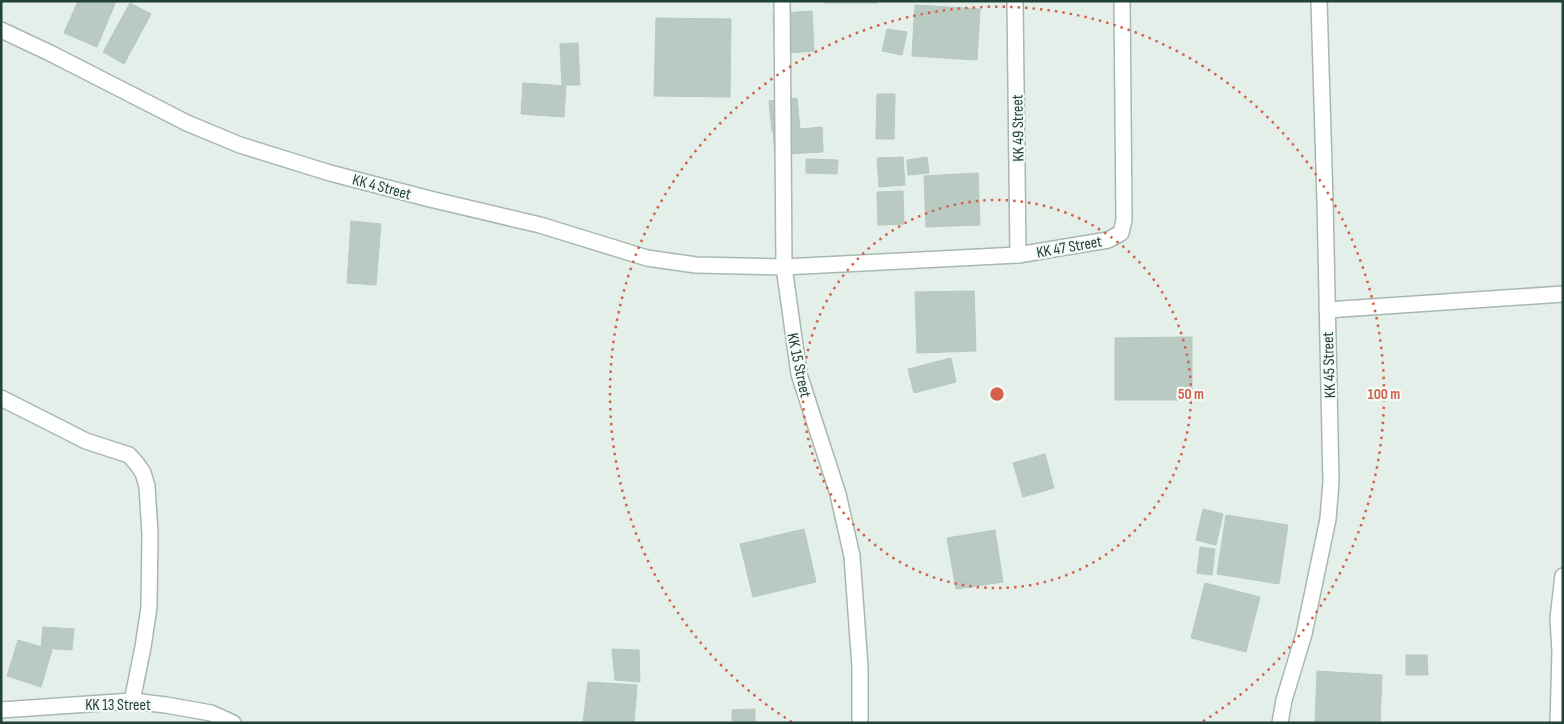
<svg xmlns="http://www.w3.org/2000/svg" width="1564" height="724" font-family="'Sofia Sans Condensed',sans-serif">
<rect width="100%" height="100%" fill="#e4efe9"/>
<g fill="#b8cac1" stroke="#b5c9bf">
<path d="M78,1H116L97,47L64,33Z"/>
<rect x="824" y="1" width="53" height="2"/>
<path d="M130,3L151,14L124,64L103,52Z"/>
<path d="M915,5L980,9L977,60L912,56Z"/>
<path d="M812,11L814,51L775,54L773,14Z"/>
<path d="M656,18L731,19L730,97L654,96Z"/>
<path d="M887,29L907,32L902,55L882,51Z"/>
<path d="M578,43L580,85H562L560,44Z"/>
<path d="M523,83L566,86L564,117L521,114Z"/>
<path d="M877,94H895L894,139H876Z"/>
<path d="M797,98L800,129L772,131L769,101Z"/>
<path d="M822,127L823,152L802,153L800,129Z"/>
<path d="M800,129L802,153L775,155L773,131Z"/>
<path d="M903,157L905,185L879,187L877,158Z"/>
<path d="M927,157L929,173L908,175L907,160Z"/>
<path d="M806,159L838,160L837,174L806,173Z"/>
<path d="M978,173L980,225L926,227L924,176Z"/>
<path d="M903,191L904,224L878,225L877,192Z"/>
<path d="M351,221L381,224L376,285L347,283Z"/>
<path d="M974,291L976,351L917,353L915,292Z"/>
<path d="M1192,337V400H1115V338Z"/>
<path d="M951,358L956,382L914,393L908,369Z"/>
<path d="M1045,454L1054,488L1023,497L1013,463Z"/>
<path d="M1203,509L1223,514L1216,545L1196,540Z"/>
<path d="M1226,515L1288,525L1279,584L1217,574Z"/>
<path d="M804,529L816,582L753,597L740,544Z"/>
<path d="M995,530L1003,582L956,589L947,538Z"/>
<path d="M1200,547L1215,549L1212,575L1197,573Z"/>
<path d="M1205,583L1260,597L1246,652L1191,638Z"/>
<path d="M43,627L74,629L72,650L41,648Z"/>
<path d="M18,640L52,650L41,687L7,676Z"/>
<path d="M612,649L639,650L640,682L615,680Z"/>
<path d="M1406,655H1427L1428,675H1406Z"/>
<path d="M1317,671L1382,675L1380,723H1315Z"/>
<path d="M588,682L637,685L634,723L583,722Z"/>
<path d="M755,709V723H732V710Z"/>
</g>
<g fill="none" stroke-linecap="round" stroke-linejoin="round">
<defs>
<g id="street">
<path d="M782,1L784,267L799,374L838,494L852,556L860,667V723"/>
<path d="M1015,1L1018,255"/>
<path d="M1,30L50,53L187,123L240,145L330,173L430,199L540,225L647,258L696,265L784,267L1018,255L1108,240L1121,233L1124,220L1122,1"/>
<path d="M1327,310L1563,294"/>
<path d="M1,398L86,441L129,455L137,464L143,473L147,486L150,534L149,607L143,647L132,701"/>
<path d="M1,710L132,701L166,705L211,713L233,723"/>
<path d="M1280,723L1284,700L1304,634L1328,519L1331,482L1325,201L1319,1"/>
<path d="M1558,723L1560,652L1558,618L1563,576"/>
</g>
</defs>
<use href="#street" stroke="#a6b8b0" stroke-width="18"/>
<use href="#street" stroke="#fff" stroke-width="15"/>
</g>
<g fill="none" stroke="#d3624c" stroke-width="2.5" stroke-dasharray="2.5 5">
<circle cx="997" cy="394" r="194"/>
<path d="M792 722A387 387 0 1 1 1202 722"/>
</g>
<g text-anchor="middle" stroke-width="4.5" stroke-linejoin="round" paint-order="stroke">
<g font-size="16" fill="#214236" stroke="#f5faf7">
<text transform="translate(1017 128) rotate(-91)" y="6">KK 49 Street</text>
<text transform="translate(382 186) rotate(15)" y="6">KK 4 Street</text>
<text transform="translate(1069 246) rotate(-10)" y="6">KK 47 Street</text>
<text transform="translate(800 365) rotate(78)" y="6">KK 15 Street</text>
<text transform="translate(1328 365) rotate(-92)" y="6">KK 45 Street</text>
<text x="118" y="710">KK 13 Street</text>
</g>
</g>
<circle cx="997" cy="394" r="8" fill="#d3624c" stroke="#f5faf7" stroke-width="2.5"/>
<g font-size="15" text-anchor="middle" font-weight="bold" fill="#d3624c" stroke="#f5faf7" stroke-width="4.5" stroke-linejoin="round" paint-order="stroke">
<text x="1191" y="399">50 m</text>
<text x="1384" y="399">100 m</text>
</g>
<rect width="1564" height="724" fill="none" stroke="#214236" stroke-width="5"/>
</svg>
